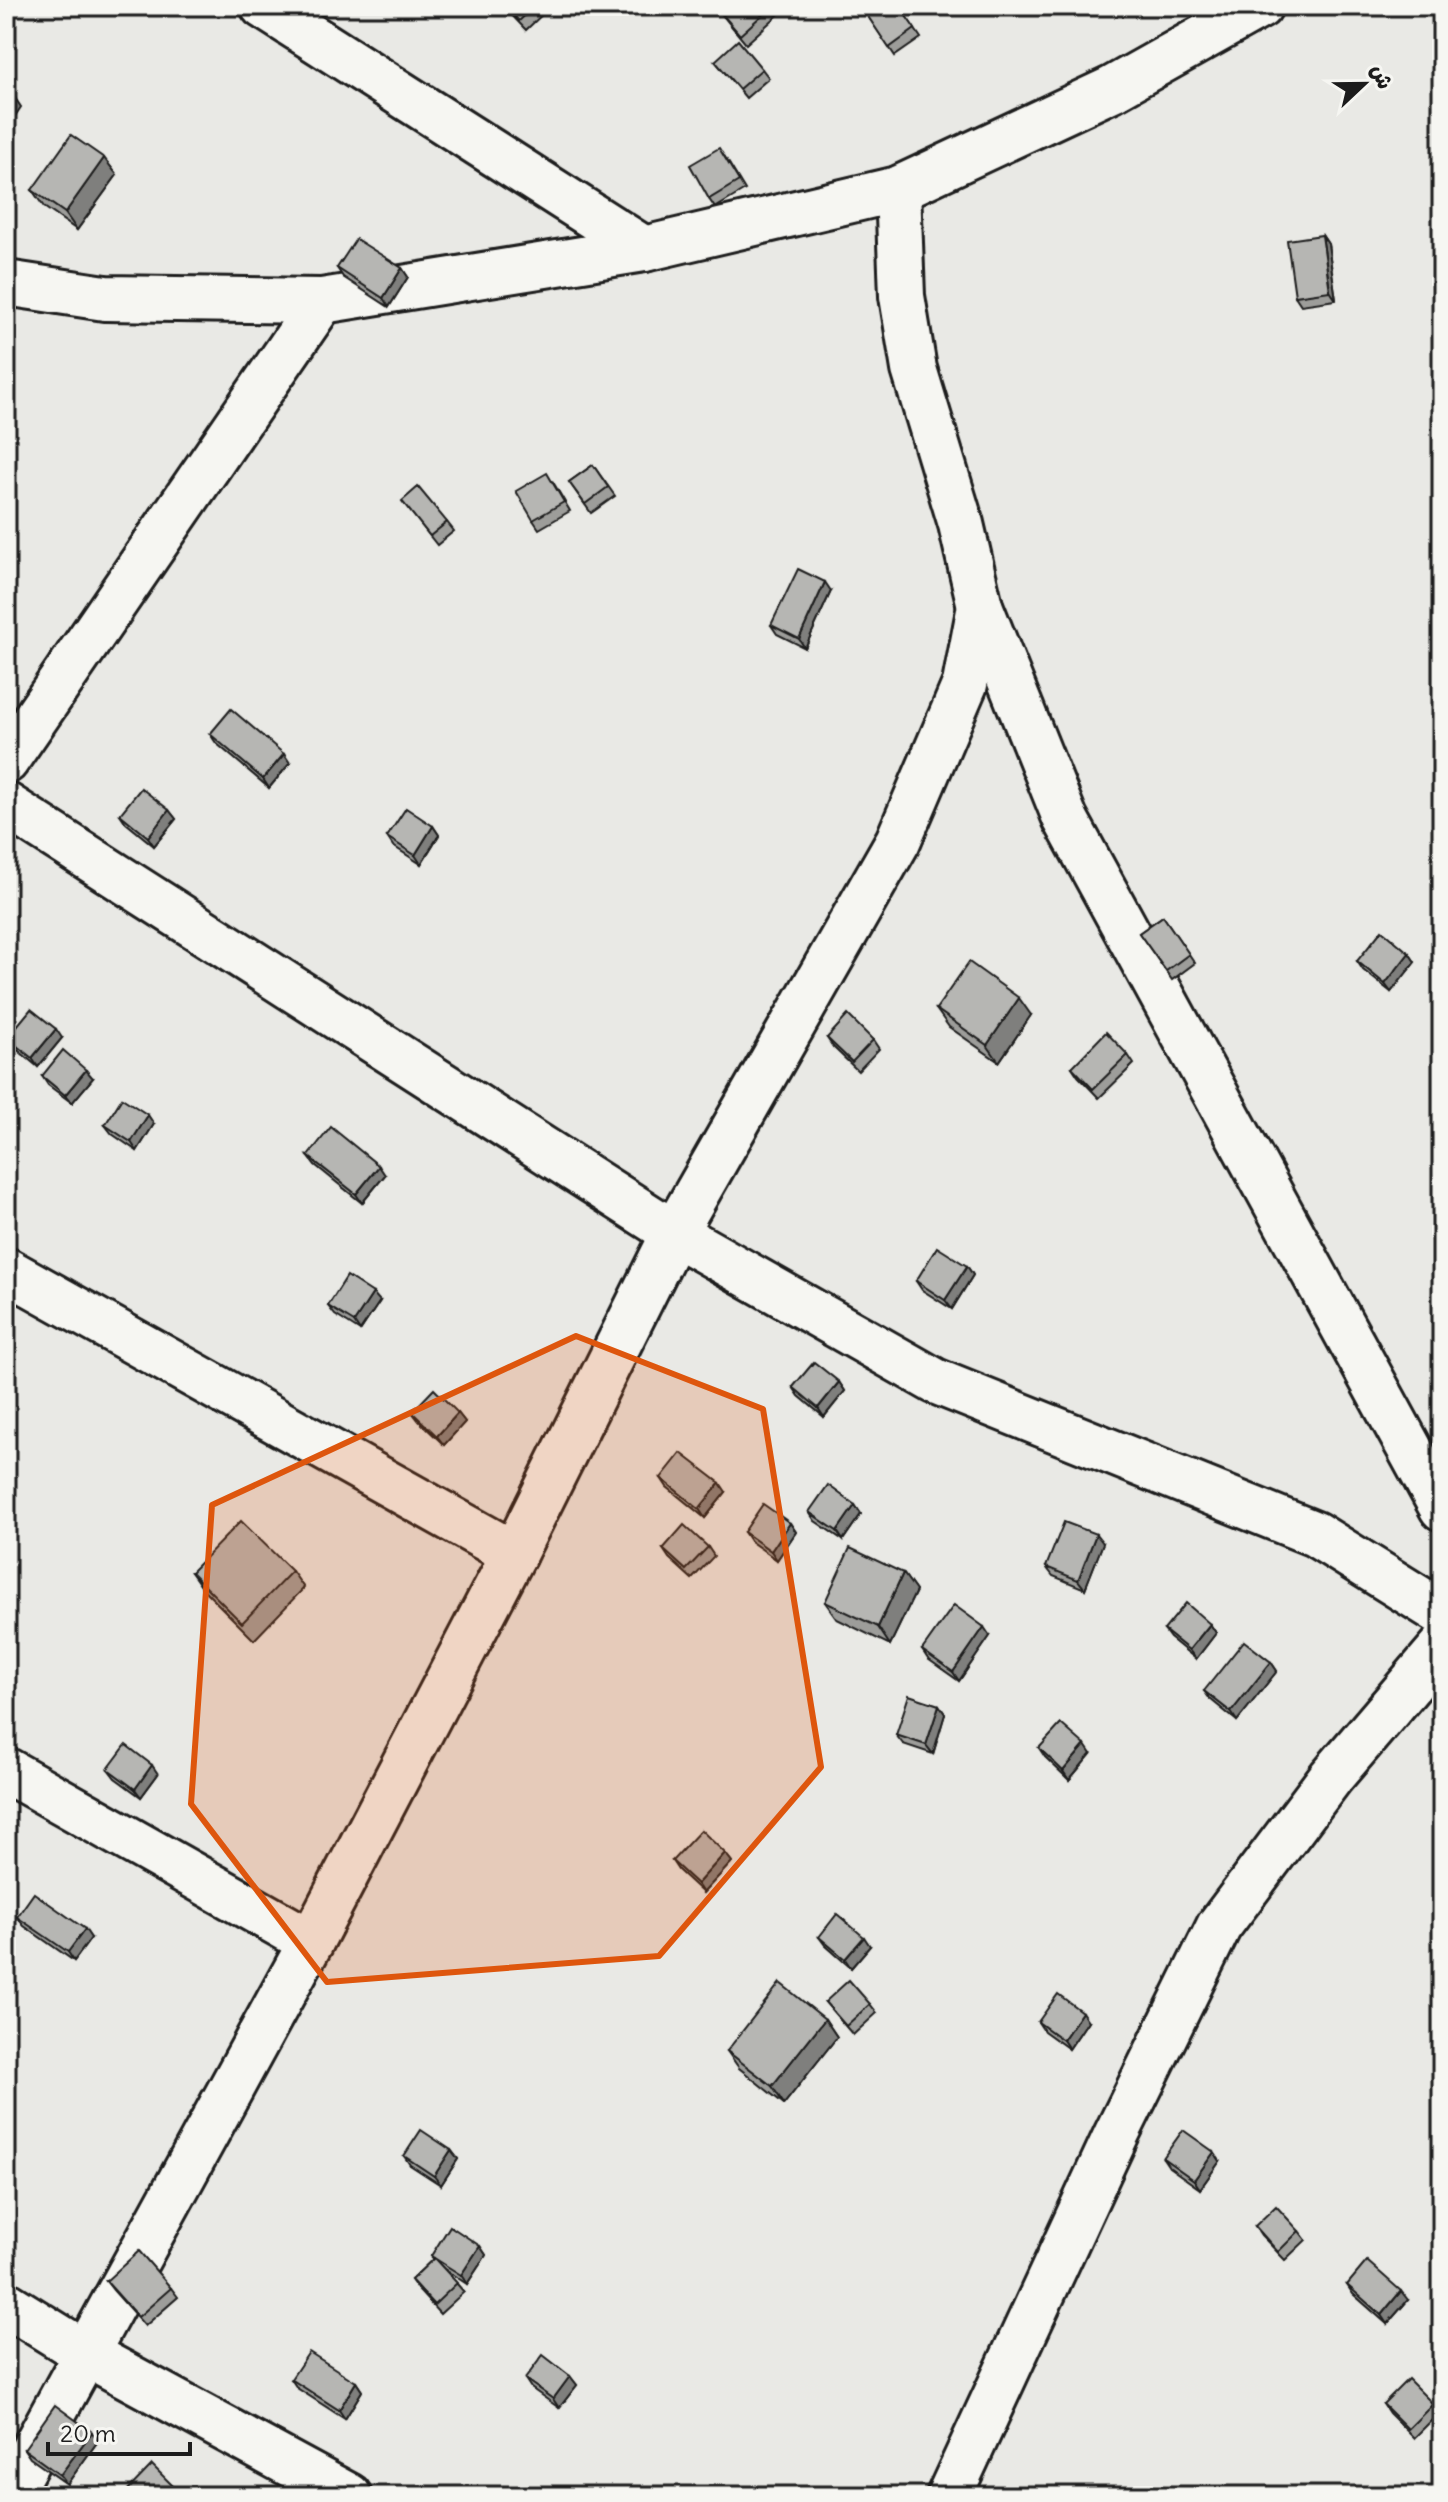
<svg xmlns="http://www.w3.org/2000/svg" width="1448" height="2502" font-family="Delius,'Playpen Sans Arabic',sans-serif">
<rect width="100%" height="100%" fill="#e9e9e5"/>
<filter id="ink" filterUnits="userSpaceOnUse"><feTurbulence type="fractalNoise" baseFrequency=".0125" numOctaves="2"/><feDisplacementMap in="SourceGraphic" scale="16" xChannelSelector="R" yChannelSelector="G"/><feConvolveMatrix kernelMatrix="1 2 1 2 8 2 1 2 1" color-interpolation-filters="sRGB"/></filter>
<g filter="url(#ink)">
<g fill="none" stroke-linecap="round" stroke-linejoin="round">
<defs>
<g id="minor">
<path d="M263,6L644,249"/>
<path d="M898,189L902,296L914,369L961,524L980,606L1065,818L1442,1508"/>
<path d="M6,283L105,298L322,301L644,249L898,189L1112,89L1260,6"/>
<path d="M6,761L322,301"/>
<path d="M6,805L674,1233L935,1381L1315,1534L1442,1613"/>
<path d="M6,1270L514,1554"/>
<path d="M6,1770L311,1942"/>
<path d="M6,2304L85,2353L349,2496"/>
<path d="M8,2496L311,1942L514,1554L674,1233L898,841L965,684L980,606"/>
<path d="M949,2496L1116,2135L1219,1926L1331,1777L1442,1647"/>
</g>
</defs>
<use href="#minor" stroke="#1c1c1c" stroke-width="50"/>
<use href="#minor" stroke="#f6f6f2" stroke-width="44"/>
</g>
<g fill="#9d9d9a" stroke="#1c1c1c" stroke-width="2">
<path d="M503,6H544L547,10L526,30Z"/>
<path d="M718,6H788L746,44L723,16L717,8Z"/>
<path d="M861,6H899L921,38L895,56Z"/>
<path d="M715,61L762,69L769,78L746,98Z"/>
<path d="M725,157L745,190L715,208L709,199Z"/>
<path d="M104,158L117,175L77,230L44,207L32,190Z"/>
<path d="M1322,235L1328,244L1336,300L1301,305L1295,296Z"/>
<path d="M337,268H402L408,277L389,307L343,277Z"/>
<path d="M593,465L615,496L591,513L569,482Z"/>
<path d="M553,482L570,511L539,529L533,520Z"/>
<path d="M402,501L447,522L454,531L437,545Z"/>
<path d="M831,591L805,648L777,634L771,625Z"/>
<path d="M210,734L290,763L269,788L216,743Z"/>
<path d="M169,810L176,819L154,846L126,823L120,814Z"/>
<path d="M433,826L439,835L421,864L393,846L387,837Z"/>
<path d="M1163,916L1195,963L1172,980L1139,933Z"/>
<path d="M1409,953L1415,962L1391,992L1363,970L1357,961Z"/>
<path d="M936,1009L1031,1015L999,1062L949,1027Z"/>
<path d="M7,1038H62L38,1067L14,1047Z"/>
<path d="M827,1038L873,1040L879,1049L858,1071L833,1047Z"/>
<path d="M1128,1055L1134,1064L1099,1098L1078,1076L1072,1067Z"/>
<path d="M42,1076L93,1078L72,1103L48,1085Z"/>
<path d="M154,1124L137,1151L112,1134L105,1125Z"/>
<path d="M308,1156L385,1175L362,1203L315,1165Z"/>
<path d="M967,1266L973,1275L952,1309L922,1290L916,1281Z"/>
<path d="M380,1301L360,1331L335,1315L328,1306Z"/>
<path d="M839,1382L845,1391L824,1417L799,1396L793,1387Z"/>
<path d="M412,1412L458,1413L465,1422L444,1445L419,1421Z"/>
<path d="M661,1478L726,1492L705,1518L667,1487Z"/>
<path d="M855,1505L861,1514L843,1540L815,1521L809,1512Z"/>
<path d="M790,1523L796,1532L777,1560L750,1541L744,1532Z"/>
<path d="M1103,1543L1085,1589L1053,1576L1046,1567Z"/>
<path d="M708,1547L714,1556L692,1579L669,1558L663,1549Z"/>
<path d="M292,1571L304,1588L254,1640L203,1589L191,1572Z"/>
<path d="M903,1573L916,1591L890,1645L837,1619L825,1602Z"/>
<path d="M1210,1624L1216,1633L1196,1659L1170,1638L1164,1630Z"/>
<path d="M990,1636L959,1681L928,1659L922,1650Z"/>
<path d="M1271,1662L1277,1671L1237,1721L1210,1699L1204,1691Z"/>
<path d="M939,1705L945,1714L933,1754L903,1744L896,1735Z"/>
<path d="M1039,1748L1091,1754L1069,1780L1045,1757Z"/>
<path d="M108,1769L158,1774L141,1797L115,1778Z"/>
<path d="M725,1853L732,1862L703,1893L678,1870L672,1861Z"/>
<path d="M17,1917L91,1938L74,1961L24,1926Z"/>
<path d="M819,1937L870,1946L851,1968L825,1945Z"/>
<path d="M825,2002L870,2004L877,2013L853,2035Z"/>
<path d="M825,2019L837,2037L784,2104L739,2068L727,2051Z"/>
<path d="M1088,2021L1069,2049L1044,2031L1038,2022Z"/>
<path d="M451,2150L458,2159L441,2185L410,2165L404,2156Z"/>
<path d="M1163,2158L1220,2161L1200,2189L1169,2167Z"/>
<path d="M1255,2226L1299,2231L1306,2240L1285,2260L1261,2235Z"/>
<path d="M480,2246L486,2255L467,2284L444,2269L464,2292L440,2314L417,2289L411,2280L433,2259L431,2256Z"/>
<path d="M106,2281L171,2288L178,2297L145,2326L113,2290Z"/>
<path d="M1347,2285L1408,2300L1387,2324L1353,2294Z"/>
<path d="M570,2376L577,2385L559,2408L531,2388L525,2379Z"/>
<path d="M291,2379L356,2382L362,2391L345,2419L297,2388Z"/>
<path d="M1383,2404H1433L1439,2413L1414,2438L1389,2413Z"/>
<path d="M98,2441L67,2484L30,2458L24,2449Z"/>
</g>
<g fill="#7f7f7d" stroke="#1c1c1c" stroke-width="2">
<path d="M15,98L21,107L6,130V111Z"/>
<path d="M104,158L117,175L77,230L65,213Z"/>
<path d="M1322,235L1328,244L1336,300L1330,291Z"/>
<path d="M402,268L408,277L389,307L383,298Z"/>
<path d="M825,582L831,591L805,648L799,639Z"/>
<path d="M284,754L290,763L269,788L263,779Z"/>
<path d="M169,810L176,819L154,846L148,837Z"/>
<path d="M433,826L439,835L421,864L415,855Z"/>
<path d="M1409,953L1415,962L1391,992L1385,984Z"/>
<path d="M1019,998L1031,1015L999,1062L987,1045Z"/>
<path d="M56,1029L62,1038L38,1067L32,1058Z"/>
<path d="M86,1070L93,1078L72,1103L65,1095Z"/>
<path d="M148,1115L154,1124L137,1151L131,1142Z"/>
<path d="M379,1166L385,1175L362,1203L356,1194Z"/>
<path d="M967,1266L973,1275L952,1309L945,1300Z"/>
<path d="M373,1293L380,1301L360,1331L354,1322Z"/>
<path d="M839,1382L845,1391L824,1417L818,1408Z"/>
<path d="M458,1413L465,1422L444,1445L437,1436Z"/>
<path d="M720,1483L726,1492L705,1518L699,1509Z"/>
<path d="M855,1505L861,1514L843,1540L837,1531Z"/>
<path d="M790,1523L796,1532L777,1560L771,1551Z"/>
<path d="M1096,1534L1103,1543L1085,1589L1078,1580Z"/>
<path d="M903,1573L916,1591L890,1645L878,1627Z"/>
<path d="M1210,1624L1216,1633L1196,1659L1189,1650Z"/>
<path d="M984,1627L990,1636L959,1681L953,1672Z"/>
<path d="M1271,1662L1277,1671L1237,1721L1231,1712Z"/>
<path d="M939,1705L945,1714L933,1754L926,1745Z"/>
<path d="M1085,1745L1091,1754L1069,1780L1063,1771Z"/>
<path d="M152,1765L158,1774L141,1797L135,1789Z"/>
<path d="M725,1853L732,1862L703,1893L697,1884Z"/>
<path d="M85,1929L91,1938L74,1961L68,1952Z"/>
<path d="M864,1937L870,1946L851,1968L845,1959Z"/>
<path d="M1082,2012L1088,2021L1069,2049L1063,2040Z"/>
<path d="M825,2019L837,2037L784,2104L772,2086Z"/>
<path d="M6,2055L10,2062L6,2069Z"/>
<path d="M451,2150L458,2159L441,2185L434,2176Z"/>
<path d="M1214,2152L1220,2161L1200,2189L1194,2180Z"/>
<path d="M480,2246L486,2255L467,2284L461,2275Z"/>
<path d="M1401,2291L1408,2300L1387,2324L1381,2315Z"/>
<path d="M570,2376L577,2385L559,2408L553,2399Z"/>
<path d="M356,2382L362,2391L345,2419L339,2410Z"/>
<path d="M92,2432L98,2441L67,2484L60,2475Z"/>
</g>
<g fill="#b6b6b3" stroke="#1c1c1c" stroke-width="2">
<path d="M505,6H535L519,21Z"/>
<path d="M718,6H772L740,35L717,8Z"/>
<path d="M861,6H899L915,29L889,48Z"/>
<path d="M738,40L762,69L739,89L715,61Z"/>
<path d="M6,92L15,98L6,111Z"/>
<path d="M71,135L104,158L65,213L32,190Z"/>
<path d="M719,148L739,181L709,199L690,165Z"/>
<path d="M1322,235L1330,291L1295,296L1287,240Z"/>
<path d="M356,239L402,268L383,298L337,268Z"/>
<path d="M593,465L608,487L585,504L569,482Z"/>
<path d="M547,473L564,502L533,520L516,491Z"/>
<path d="M418,487L447,522L430,536L402,501Z"/>
<path d="M798,569L825,582L799,639L771,625Z"/>
<path d="M231,709L284,754L263,779L210,734Z"/>
<path d="M141,788L169,810L148,837L120,814Z"/>
<path d="M406,808L433,826L415,855L387,837Z"/>
<path d="M1163,916L1189,954L1166,971L1139,933Z"/>
<path d="M1382,930L1409,953L1385,984L1357,961Z"/>
<path d="M969,962L1019,998L987,1045L936,1009Z"/>
<path d="M31,1009L56,1029L32,1058L7,1038Z"/>
<path d="M848,1015L873,1040L852,1062L827,1038Z"/>
<path d="M1106,1032L1128,1055L1093,1089L1072,1067Z"/>
<path d="M1442,1036V1047L1437,1044Z"/>
<path d="M63,1050L86,1070L65,1095L42,1076Z"/>
<path d="M122,1098L148,1115L131,1142L105,1125Z"/>
<path d="M331,1127L379,1166L356,1194L308,1156Z"/>
<path d="M937,1247L967,1266L945,1300L916,1281Z"/>
<path d="M347,1276L373,1293L354,1322L328,1306Z"/>
<path d="M814,1362L839,1382L818,1408L793,1387Z"/>
<path d="M434,1389L458,1413L437,1436L412,1412Z"/>
<path d="M681,1453L720,1483L699,1509L661,1478Z"/>
<path d="M828,1485L855,1505L837,1531L809,1512Z"/>
<path d="M763,1504L790,1523L771,1551L744,1532Z"/>
<path d="M241,1521L292,1571L242,1623L191,1572Z"/>
<path d="M1064,1522L1096,1534L1078,1580L1046,1567Z"/>
<path d="M684,1525L708,1547L686,1570L663,1549Z"/>
<path d="M850,1548L903,1573L878,1627L825,1602Z"/>
<path d="M1186,1603L1210,1624L1189,1650L1164,1630Z"/>
<path d="M954,1605L984,1627L953,1672L922,1650Z"/>
<path d="M1244,1641L1271,1662L1231,1712L1204,1691Z"/>
<path d="M909,1695L939,1705L926,1745L896,1735Z"/>
<path d="M1061,1724L1085,1745L1063,1771L1039,1748Z"/>
<path d="M126,1745L152,1765L135,1789L108,1769Z"/>
<path d="M701,1830L725,1853L697,1884L672,1861Z"/>
<path d="M34,1893L85,1929L68,1952L17,1917Z"/>
<path d="M837,1914L864,1937L845,1959L819,1937Z"/>
<path d="M849,1980L870,2004L846,2026L825,2002Z"/>
<path d="M780,1983L825,2019L772,2086L727,2051Z"/>
<path d="M1058,1994L1082,2012L1063,2040L1038,2022Z"/>
<path d="M421,2130L451,2150L434,2176L404,2156Z"/>
<path d="M1183,2130L1214,2152L1194,2180L1163,2158Z"/>
<path d="M1276,2206L1299,2231L1278,2252L1255,2226Z"/>
<path d="M450,2226L480,2246L461,2275L431,2256Z"/>
<path d="M139,2251L171,2288L138,2317L106,2281Z"/>
<path d="M434,2258L457,2283L434,2305L411,2280Z"/>
<path d="M1367,2261L1401,2291L1381,2315L1347,2285Z"/>
<path d="M309,2352L356,2382L339,2410L291,2379Z"/>
<path d="M543,2355L570,2376L553,2399L525,2379Z"/>
<path d="M1408,2379L1433,2404L1408,2429L1383,2404Z"/>
<path d="M55,2405L92,2432L60,2475L24,2449Z"/>
<path d="M152,2465L183,2496H122Z"/>
</g>
</g>
<path fill="#de560d" fill-opacity="0.2" stroke="#de560d" stroke-width="6" stroke-linejoin="round" d="M576,1336L763,1409L821,1767L659,1956L327,1982L191,1804L212,1505Z"/>
<rect width="1448" height="2502" fill="none" stroke="#f6f6f2" stroke-width="32"/>
<rect x="16" y="16" width="1416" height="2470" fill="none" stroke="#1c1c1c" stroke-width="3" filter="url(#ink)"/>
<g transform="translate(1364 84) rotate(68)" stroke="#f6f6f2" stroke-width="6" paint-order="stroke">
<path d="M0-6L14 30L0 20L-14 30Z" fill="#1c1c1c"/>
<text y="-12" font-size="22" font-weight="bold" text-anchor="middle" fill="#1c1c1c">ش</text>
</g>
<path d="M48 2442v12h142v-12" fill="none" stroke="#1c1c1c" stroke-width="4"/>
<text x="60" y="2442" font-size="24" fill="#1c1c1c" stroke="#f6f6f2" stroke-width="6" paint-order="stroke">20 m</text>
</svg>
